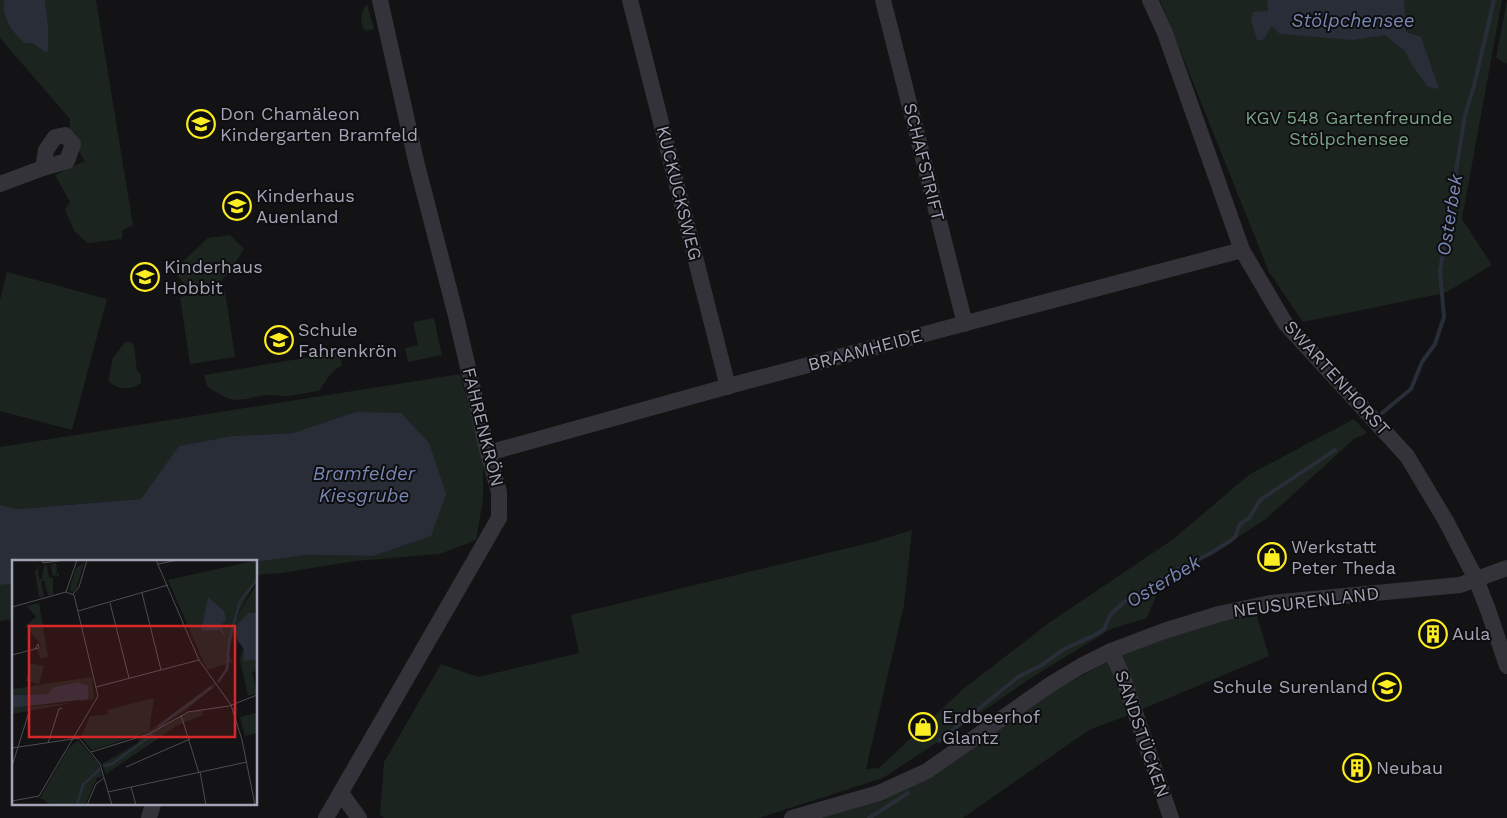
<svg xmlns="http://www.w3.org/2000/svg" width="1507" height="818" font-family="'Work Sans',sans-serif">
<rect width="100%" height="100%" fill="#131214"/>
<g fill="#1c241f">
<path d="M0,0H4C2,19 11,30 24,43H32L48,51V24L45,0H96L133,225L122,231V239L88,243L74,231L65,209L70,202L55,175L85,161L69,136L70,119L0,38Z"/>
<path d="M1160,0H1502L1462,219L1492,265L1445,293L1303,322L1269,272Z"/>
<path d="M1507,0V64L1496,58Z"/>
<path d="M367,4L374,29L366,31C358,23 361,11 367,4Z"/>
<path d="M230,235L244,249L228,274L210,291L194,294L173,271L208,238Z"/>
<path d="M7,272L107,299L72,430L0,411V300Z"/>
<path d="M225,291L235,357L190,364L180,297Z"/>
<path d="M434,318L442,355L408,362L405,348L418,345L413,322Z"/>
<path d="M125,342H131L134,345L137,371L141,374V383C130,391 118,390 108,381L113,358Z"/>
<path d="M339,352L342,366C331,369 326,382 319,391L287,396L264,395L246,399L234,400L227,398L212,390L207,386L204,375Z"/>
<path d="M460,374L483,461V500L476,540L440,554L356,561L281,573L256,575V562L307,555L373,556L355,412L293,433L233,436L180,446L141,499L17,509L0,505V447Z"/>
<path d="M1354,419L1367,433L1354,439L1266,519L1159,588L1147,618L1111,629L1028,680L950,734L883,778L759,818H384L380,814L384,762L441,664L478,677L579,653L571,615L873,542L912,530L904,605L866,769L879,768L963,689L1050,622L1172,540L1250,474Z"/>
<path d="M14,584V619L0,621V585Z"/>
<path d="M1257,616L1269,656L1126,716L1089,730L963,818H818L879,799L1042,697L1135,647L1219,621Z"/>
</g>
<g fill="#282d38">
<path d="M4,0H45L48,24V51L45,52L32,43H24C11,30 2,19 4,0Z"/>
<path d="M1267,0H1404L1406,32L1421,37L1439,89L1428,87L1412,65L1405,51L1385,35L1353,40L1280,34L1272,26L1263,40H1257L1251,19L1253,12L1268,11Z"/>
<path d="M355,412L401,413L429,443L446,494L431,536L373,556L307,555L256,562H14V584L0,585V505L17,509L141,499L179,446L232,436L293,433Z"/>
</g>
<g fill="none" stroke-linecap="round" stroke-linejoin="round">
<g stroke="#282d38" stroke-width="4">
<path d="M1382,413L1411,389L1422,362L1435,344L1444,317L1440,271L1465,115L1474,86L1494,0"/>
<path d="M939,741L1018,677L1040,666L1066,648L1095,635L1104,629L1110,615L1124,602L1178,569L1211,553L1230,541L1235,537L1240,524L1249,518L1260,500L1335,450"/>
<path d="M869,818L908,793"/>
</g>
<g stroke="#343339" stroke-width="16">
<path d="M630,0L728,387"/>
<path d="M883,0L965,324"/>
<path d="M1150,0L1165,33L1242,250L1285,323L1407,456L1446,521L1476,579L1488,610L1507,666"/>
<path d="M0,184L43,168L67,161L73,144L65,135L55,137L46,150L43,168"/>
<path d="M488,453L740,383L1242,250"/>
<path d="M1111,651L1123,677L1171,818"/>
<path d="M341,793L359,818"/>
<path d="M149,818L153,804"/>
<path d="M326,818L499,518V492L488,453L455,312L416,161L380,0"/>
<path d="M792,818L879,793L927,771L1051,684L1081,666L1111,651L1164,631L1219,614L1270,603L1460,585L1507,568"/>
</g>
</g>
<defs>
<symbol id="school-ring" viewBox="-11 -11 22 22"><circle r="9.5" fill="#0e0d0f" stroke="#fcec22" stroke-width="1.5"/><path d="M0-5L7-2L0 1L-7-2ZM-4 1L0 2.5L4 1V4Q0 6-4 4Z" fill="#fcec22"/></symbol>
<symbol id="shop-ring" viewBox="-11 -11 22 22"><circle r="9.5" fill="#0e0d0f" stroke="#fcec22" stroke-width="1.5"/><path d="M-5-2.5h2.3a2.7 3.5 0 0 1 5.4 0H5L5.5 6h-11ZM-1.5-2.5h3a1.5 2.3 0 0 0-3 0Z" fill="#fcec22"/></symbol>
<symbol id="building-ring" viewBox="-11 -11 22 22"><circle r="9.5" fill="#0e0d0f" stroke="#fcec22" stroke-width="1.5"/><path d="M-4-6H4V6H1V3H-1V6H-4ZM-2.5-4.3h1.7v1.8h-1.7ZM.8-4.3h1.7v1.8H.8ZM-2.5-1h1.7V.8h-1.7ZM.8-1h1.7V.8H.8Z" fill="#fcec22"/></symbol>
</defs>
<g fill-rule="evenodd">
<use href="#school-ring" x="185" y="108" width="32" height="32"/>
<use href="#school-ring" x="221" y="190" width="32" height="32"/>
<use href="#school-ring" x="129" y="261" width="32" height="32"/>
<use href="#school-ring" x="263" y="324" width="32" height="32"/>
<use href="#shop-ring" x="1256" y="541" width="32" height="32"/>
<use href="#building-ring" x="1417" y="618" width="32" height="32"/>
<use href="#school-ring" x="1371" y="671" width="32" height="32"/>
<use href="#shop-ring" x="907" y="711" width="32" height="32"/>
<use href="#building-ring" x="1341" y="752" width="32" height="32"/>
</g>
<g text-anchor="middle" stroke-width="4" stroke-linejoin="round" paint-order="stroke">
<g font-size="18" fill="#a3a4b5" stroke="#0e0d0f" text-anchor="start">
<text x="220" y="120">Don Chamäleon<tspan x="220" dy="21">Kindergarten Bramfeld</tspan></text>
<text x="256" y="202">Kinderhaus<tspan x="256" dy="21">Auenland</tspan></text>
<text x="164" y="273">Kinderhaus<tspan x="164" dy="21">Hobbit</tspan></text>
<text x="298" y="336">Schule<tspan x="298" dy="21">Fahrenkrön</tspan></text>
<text x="1291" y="553">Werkstatt<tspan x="1291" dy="21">Peter Theda</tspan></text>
<text x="1452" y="640">Aula</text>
<text x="1368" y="693" text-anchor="end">Schule Surenland</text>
<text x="942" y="723">Erdbeerhof<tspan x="942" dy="21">Glantz</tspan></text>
<text x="1376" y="774">Neubau</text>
</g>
<g font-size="18" fill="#79a286" stroke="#0e0d0f">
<text x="1349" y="124">KGV 548 Gartenfreunde<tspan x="1349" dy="21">Stölpchensee</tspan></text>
</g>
<g font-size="18" fill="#a3a4b5" stroke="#0e0d0f">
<text transform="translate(924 162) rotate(76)" y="6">SCHAFSTRIFT</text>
<text transform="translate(679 193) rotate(76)" y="6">KUCKUCKSWEG</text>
<text transform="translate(865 350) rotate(-15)" y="6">BRAAMHEIDE</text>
<text transform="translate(1337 378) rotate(48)" y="6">SWARTENHORST</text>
<text transform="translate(483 427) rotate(76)" y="6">FAHRENKRÖN</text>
<text transform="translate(1306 602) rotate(-7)" y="6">NEUSURENLAND</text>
<text transform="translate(1142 734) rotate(71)" y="6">SANDSTÜCKEN</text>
</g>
<g font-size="19" font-style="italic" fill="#7787b3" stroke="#0e0d0f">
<text x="1353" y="27">Stölpchensee</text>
<text transform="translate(1449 215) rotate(-81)" y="7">Osterbek</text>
<text x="364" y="480">Bramfelder<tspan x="364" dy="22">Kiesgrube</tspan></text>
<text transform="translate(1163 581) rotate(-31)" y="7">Osterbek</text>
</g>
</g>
<g transform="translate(12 560)">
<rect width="245" height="245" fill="#131214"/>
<path d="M245,0V19L223,60L245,23V111L240,112L245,133L236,136L228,100L231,88L224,75L221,74L217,95L221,102L195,110L156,20ZM44,3L45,12L42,14L47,13V16L40,15L39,5L35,6L37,17L41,18V35H36L32,20L29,22L32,37H27L23,11L27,7L30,6L26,9L27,19H30L32,6ZM72,3L64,29L61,32L57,30L64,8ZM27,43L36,96L29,99L25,89L29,88L27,82L13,66L24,57L15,46ZM18,103L32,106L27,124L14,121ZM80,117L82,139L0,154V148L68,142L66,122L42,127L37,134L0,135V129ZM202,123L204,125L174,150L138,172L80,190L69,177L78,156L96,155L95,150L142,138L137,171ZM189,150L191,155L166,165L94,214L90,204L127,182L126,178L172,154ZM244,153L245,173L233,176L228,157ZM66,180L86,203L91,216L85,218L73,245H40L28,238L56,189Z" fill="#1c241f"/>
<path d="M196,37L212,51L214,60L209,65L214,78L207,70L189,71ZM236,53H245V99L232,101V89L225,80V65ZM66,122L76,126V139L0,148V135L36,134L42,127Z" fill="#282d38"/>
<path fill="none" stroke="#282d38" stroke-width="2.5" d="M206,122L215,109L217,81L228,41L245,20M146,167L200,127M91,206L100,204L141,174M65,245L71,225L88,209"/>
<path fill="none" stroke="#4d4c54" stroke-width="1" d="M30,0L31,3L53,0M144,0L187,100L219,145L230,180L243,245M146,4L166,0M54,32L65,0M130,33L149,110M61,34L67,27L75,0M98,43L117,118M0,47L54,32M66,51L156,25M0,95L23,89L26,84L27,88L23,89M84,127L187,100M169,155L187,213M36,183L47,149L50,148M0,188L67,178L88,204L100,245M79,192L137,174L176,152L217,146L245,135M0,206L17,152M114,207L178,179M188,212L194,245M119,227L124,245M96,232L235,202M0,241L27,236L86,136L62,35L54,32M75,245L84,224L92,218"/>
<path fill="#d62828" fill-opacity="0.15" stroke="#d62828" stroke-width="2.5" d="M17,66H223V177H17Z"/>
<rect width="245" height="245" fill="none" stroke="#a3a4b5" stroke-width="2.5"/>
</g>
</svg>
